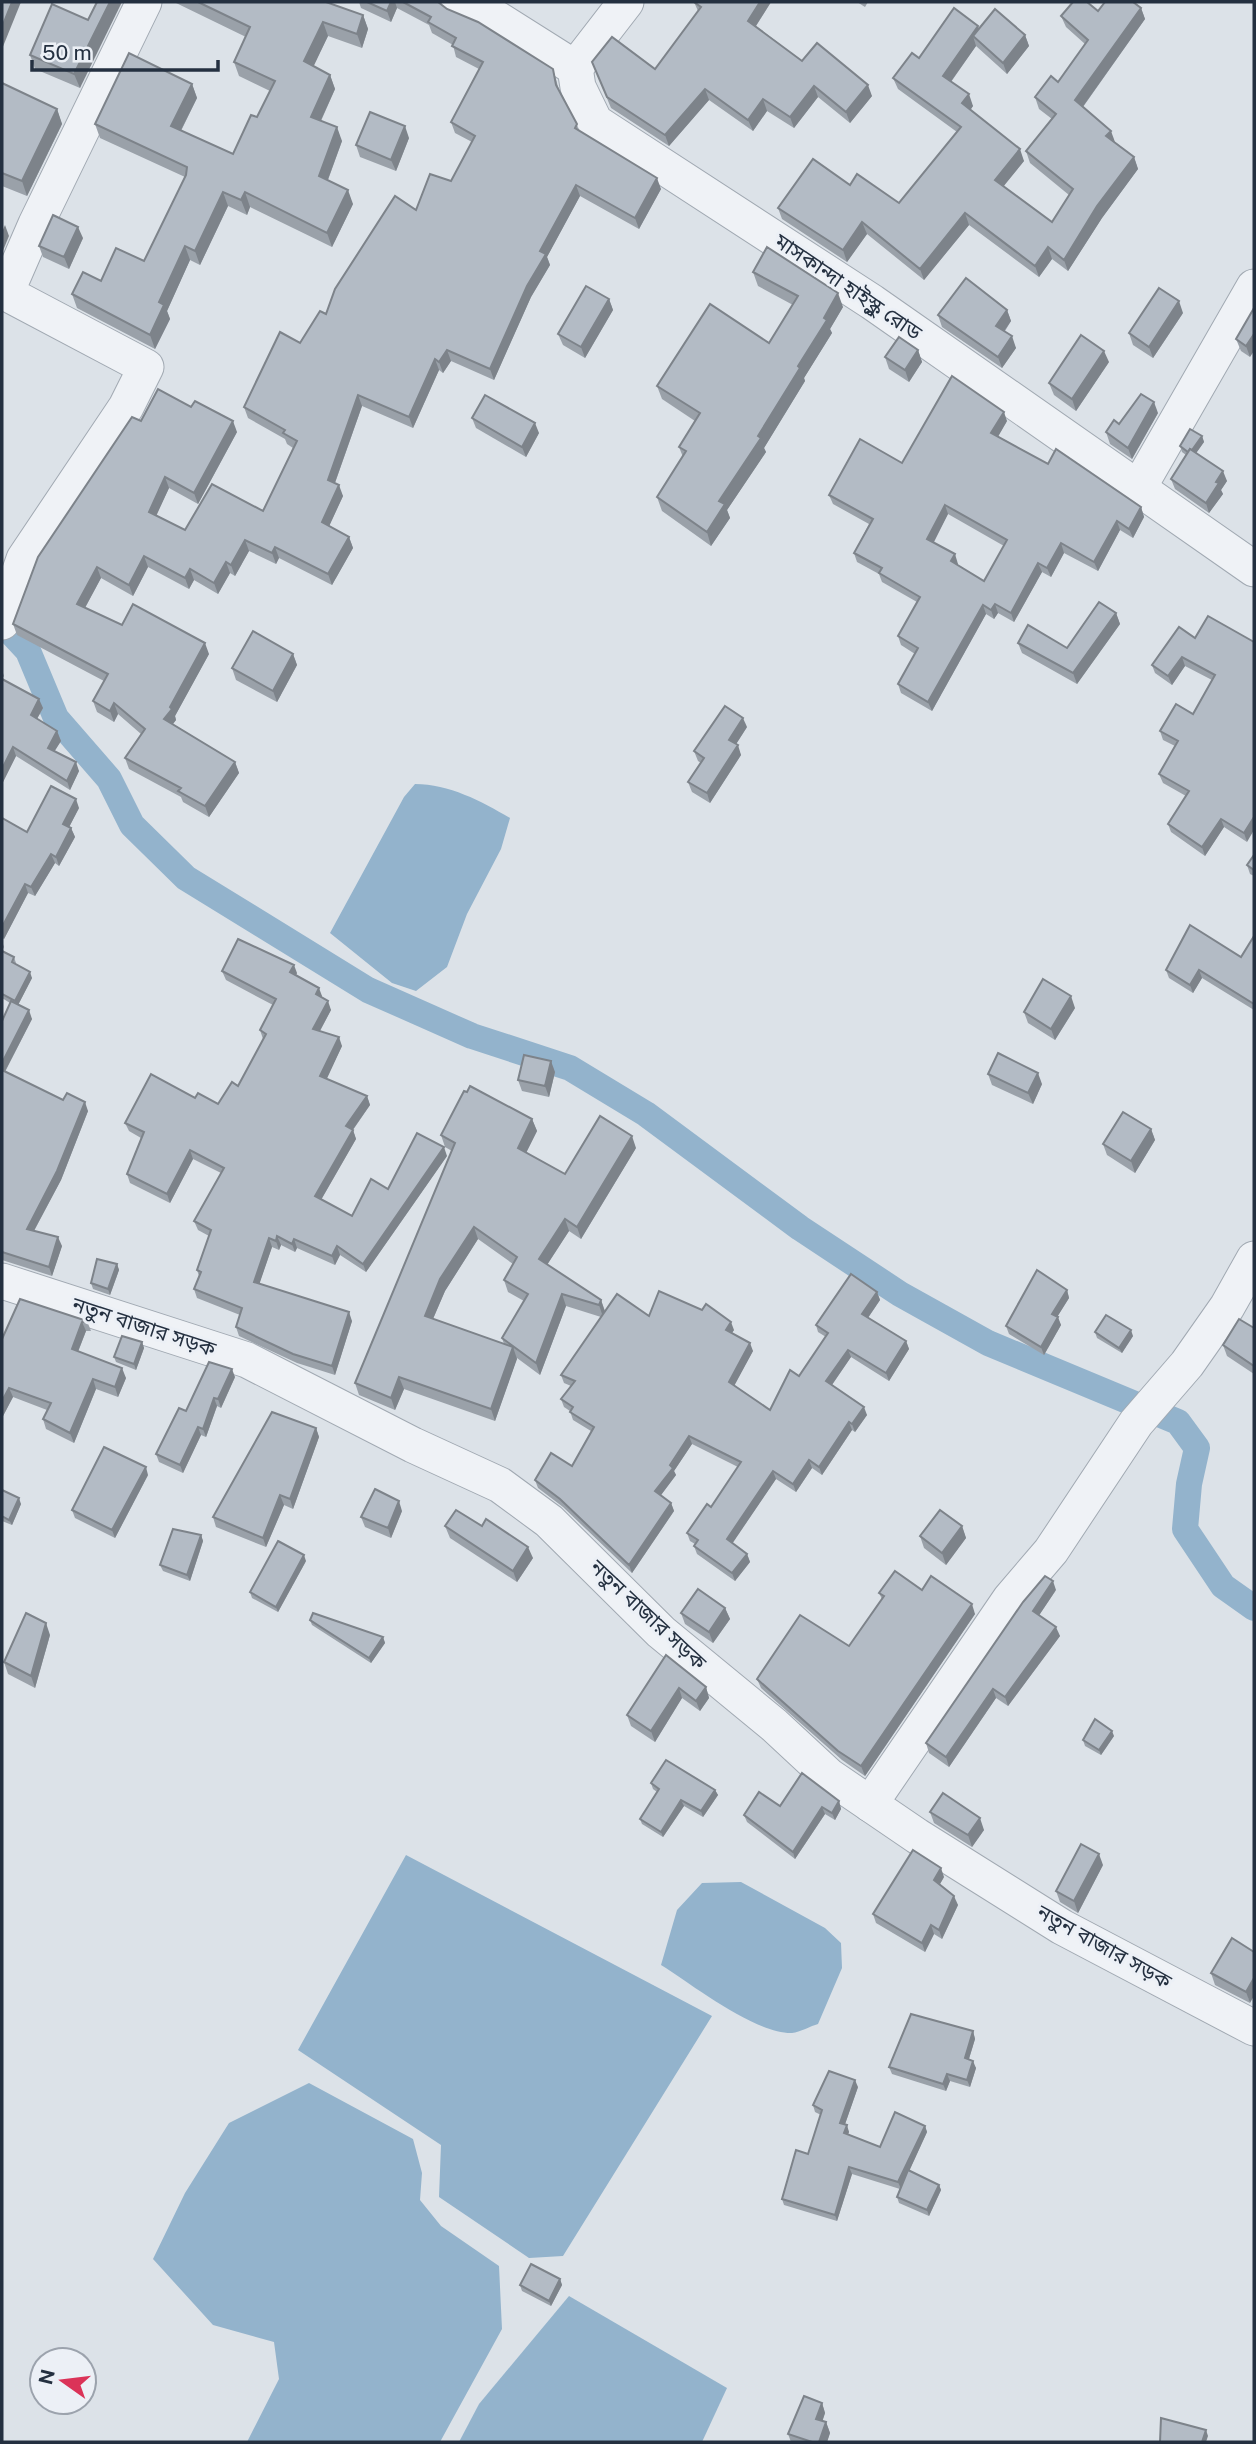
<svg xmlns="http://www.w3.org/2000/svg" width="1256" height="2444" font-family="'Public Sans','Noto Sans Bengali',sans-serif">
<rect width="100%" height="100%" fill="#dce2e8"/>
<g fill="#93b3cc">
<path d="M415,784C449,784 481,801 510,818L501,849L467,914L447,967L416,991L392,983L330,933L404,797Z"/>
<path d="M406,1855L712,2016L563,2256L529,2258L439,2197L441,2145L298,2050Z"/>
<path d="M741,1882L825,1928L841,1943L842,1968L818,2024C811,2026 800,2032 792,2033C755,2034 693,1985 661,1965L677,1910L702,1883Z"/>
<path d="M309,2083L413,2139L422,2173L420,2200L441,2226L499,2266L502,2329L440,2442H247L279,2379L274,2342L213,2325L153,2259L185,2193L229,2123Z"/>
<path d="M569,2296L727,2388L702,2442H459L479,2404Z"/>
</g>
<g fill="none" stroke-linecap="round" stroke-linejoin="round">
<path stroke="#93b3cc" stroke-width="26" d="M2,623L28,651L56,718L109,779L132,825L186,878L368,990L472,1036L570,1068L646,1114L800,1228L900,1294L988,1343L1178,1422L1197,1448L1189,1484L1185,1529L1223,1586L1254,1608"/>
<defs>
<g id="minor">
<path d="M459,2L491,15L575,68L578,87L595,122L872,302L1254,569"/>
<path d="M575,68L626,2"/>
<path d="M1139,487L1254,287"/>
<path d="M2,622L24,559L126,407L146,367L6,293L36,224L144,2"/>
<path d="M2,1281L247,1360L413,1445L500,1485L549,1521L661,1632L774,1725L829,1776L917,1836L1062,1927L1254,2028"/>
<path d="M870,1804L1010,1599L1051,1551L1136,1423L1187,1364L1227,1307L1254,1259"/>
</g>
</defs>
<use href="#minor" stroke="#a1a9b2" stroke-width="37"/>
<use href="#minor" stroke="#eff2f6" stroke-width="35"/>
</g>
<g fill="#9aa1a9" fill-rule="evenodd">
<path d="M174,2H326L363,15L368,29L362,48L328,36L313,66L330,75L335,89L321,121L342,141L328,180L353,204L332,247L250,207L247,215L228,206L200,265L190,260L167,311L170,319L155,349L77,308L72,294L144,261L185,177L100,138L95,124L192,84L197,98L181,131L233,154L257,117L270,91L239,76L234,62L246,37Z"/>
<path d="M359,2H440L439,3L447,9L553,69L559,90L579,131L661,189L639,229L580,196L547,257L550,265L531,297L494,380L451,361L443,373L439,370L413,428L362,406L335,483L343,496L329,526L349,537L353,548L332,585L279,558L276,564L249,551L235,576L230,573L218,594L194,580L189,589L148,567L133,596L101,578L85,608L122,625L209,654L175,716L176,720L173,724L235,762L239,773L209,817L183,802L181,797L129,769L125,758L141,734L118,714L114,722L97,712L93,701L104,681L17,635L13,624L141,421L237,432L198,504L169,488L156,515L185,530L263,511L293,448L287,444L285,439L248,418L244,407L416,210L451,181L472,142L455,133L451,122L479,69L456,57L453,45L432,33L429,25L397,8L391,22L361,8Z"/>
<path d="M694,2H771L756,26L802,61L872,96L850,123L818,97L794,128L767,111L753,131L709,100L669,146L611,108L592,62L655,69L698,11Z"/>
<path d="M857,2H868L865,7Z"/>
<path d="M1141,8L1145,19L1083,107L1115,142L1134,157L1138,169L1102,218L1068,271L1052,259L1039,277L969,225L924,280L867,234L847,262L782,219L778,208L850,185L899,203L957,132L898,89L893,78L919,58L979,28L1025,35L1029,46L1007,74L976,46L951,82L973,106L970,110L1024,161L1003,186L1052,222L1069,195L1030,163L1026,151L1052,119L1039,109L1035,97L1058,82L1085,44L1066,27L1061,16L1098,11Z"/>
<path d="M88,20L80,88L35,69L30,55Z"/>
<path d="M2,83L57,109L62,124L27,196L2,186Z"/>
<path d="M409,138L396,171L360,157L356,145Z"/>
<path d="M83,238L69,269L43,257L39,246Z"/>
<path d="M753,272L843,307L830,329L832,333L804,378L805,381L764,448L766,452L727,510L730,518L711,546L662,511L657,497L683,457L679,447L695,421L662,399L657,386L769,343L793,305L758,286Z"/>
<path d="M609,299L613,310L585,358L563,345L558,334Z"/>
<path d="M1254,308L1250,357L1241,351L1236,339Z"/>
<path d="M1007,310L1011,321L1005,331L1016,348L1002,368L942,327L938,315Z"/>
<path d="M1183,313L1153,358L1133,345L1129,333Z"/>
<path d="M918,350L922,362L909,382L889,369L885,357Z"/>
<path d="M1109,362L1076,411L1054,395L1049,383Z"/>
<path d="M1158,413L1132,459L1110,444L1106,432L1119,424Z"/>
<path d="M472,418L539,433L526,457L476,428Z"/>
<path d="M1007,421L998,436L1048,464L1141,507L1144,517L1133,538L1120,530L1098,571L1064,553L1051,577L1042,572L1014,622L998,613L994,619L986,614L932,711L901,693L898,684L915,654L901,645L898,636L917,602L882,582L879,574L857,562L854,553L869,524L833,504L829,495L902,463ZM948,514L1004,546L984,581L957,565L958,564L933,542Z"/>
<path d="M1202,436L1204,442L1196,453L1227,481L1221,490L1223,494L1209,513L1175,489L1171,479L1186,455L1182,452L1180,446Z"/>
<path d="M1116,613L1120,624L1077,684L1022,653L1018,643L1067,648Z"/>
<path d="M1208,616L1247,842L1224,827L1205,856L1171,832L1168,824L1186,796L1163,783L1159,774L1175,746L1163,740L1160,731L1193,714L1212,680L1185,666L1172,685L1155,673L1152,665L1195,638Z"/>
<path d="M293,654L297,665L277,702L236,680L232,668Z"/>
<path d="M2,670L4,676L2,679L43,708L37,719L57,731L61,741L54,751L79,771L70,790L16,756L2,784Z"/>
<path d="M747,727L736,744L741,755L710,803L692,792L688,782L701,763L698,761L694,751Z"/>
<path d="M79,808L69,827L71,828L75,837L59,866L55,863L35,896L28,893L4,939L2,938V818L27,832Z"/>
<path d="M1254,855V876L1250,874L1247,865Z"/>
<path d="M1254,936V1010L1202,978L1193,993L1169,978L1166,970L1241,957Z"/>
<path d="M2,941L4,947L2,951L14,957L16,963V964L32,978L18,1005L32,1019L5,1072L63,1100L88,1111L61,1180L34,1231L62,1246L52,1276L2,1260V1021L10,1003L2,998Z"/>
<path d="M222,971L297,973L296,975L322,996V998L331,1010L320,1031L342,1046L326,1079L367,1096L370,1105L353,1130L356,1139L321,1200L352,1216L388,1189L447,1156L366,1272L340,1255L335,1265L297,1248L295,1252L281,1245L279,1250L272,1247L259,1284L352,1321L335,1375L297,1363L239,1336L236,1327L240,1315L197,1298L194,1289L199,1276L197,1270L209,1236L198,1230L194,1221L221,1173L193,1159L170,1203L130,1183L127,1174L141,1138L129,1131L125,1123L195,1098L218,1104L238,1086L263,1039L260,1030L273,1005L226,980Z"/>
<path d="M1075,1008L1055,1040L1028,1023L1024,1012Z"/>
<path d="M555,1072L549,1097L522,1091L518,1080Z"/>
<path d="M988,1074L1042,1084L1033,1104L992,1085Z"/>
<path d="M532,1119L537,1131L526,1153L565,1174L636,1148L581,1239L569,1231L547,1265L601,1300L605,1311L649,1316L734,1330L732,1333L753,1351L734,1385L770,1410L799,1376L826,1337L818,1332L816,1325L877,1292L880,1300L868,1318L906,1341L909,1349L889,1381L851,1357L832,1385L867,1415L855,1432L852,1430L822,1475L812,1468L796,1492L776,1479L732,1543L747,1554L750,1562L735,1581L697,1554L694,1546L695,1544L690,1541L687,1533L711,1507L738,1467L692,1444L674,1471L676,1475L661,1495L671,1503L674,1511L632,1573L563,1507L538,1488L535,1480L572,1466L591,1431L573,1420L570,1411L564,1407L561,1399L571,1386L564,1383L561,1375L601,1317L566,1306L540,1375L517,1358L495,1421L404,1389L395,1410L359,1395L355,1383L452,1151L445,1147L441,1135ZM478,1239L513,1264L504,1280L508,1292L524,1301L502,1338L504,1344L433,1319L445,1291Z"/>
<path d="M1151,1129L1155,1140L1135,1173L1107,1155L1103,1144Z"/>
<path d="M117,1264L119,1270L110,1295L93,1289L91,1283Z"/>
<path d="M1067,1290L1069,1298L1057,1317L1061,1325L1044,1355L1009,1334L1006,1326Z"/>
<path d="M20,1299L87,1321L91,1331H86L78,1352L126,1378L118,1397L96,1389L74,1443L46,1429L43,1419L47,1410L13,1397L3,1416L2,1415V1339Z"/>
<path d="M1254,1328V1374L1227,1356L1223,1345Z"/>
<path d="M1095,1332L1133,1336L1122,1353L1097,1338Z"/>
<path d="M142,1342L144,1348L136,1370L116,1362L114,1357Z"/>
<path d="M235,1377L221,1408L217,1406L206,1437L201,1435L183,1473L159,1462L156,1454L186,1411Z"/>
<path d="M316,1428L319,1437L293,1509L284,1505L266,1547L216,1527L213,1517Z"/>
<path d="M148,1475L115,1538L75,1518L72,1510Z"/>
<path d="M2,1490L21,1504L12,1525L2,1521Z"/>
<path d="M402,1511L391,1538L365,1527L361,1517Z"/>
<path d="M445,1526L533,1558L517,1582L450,1538Z"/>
<path d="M962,1526L966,1538L946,1565L924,1548L920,1536Z"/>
<path d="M201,1535L203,1541L190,1581L163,1571L160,1565Z"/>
<path d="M306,1561L278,1612L252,1598L250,1592Z"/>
<path d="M922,1590L975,1614L865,1776L842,1760L761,1688L757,1679L849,1646L882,1599L879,1593Z"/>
<path d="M1056,1590L1039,1615L1060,1636L1008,1706L996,1698L949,1767L929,1753L926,1743Z"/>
<path d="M725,1608L730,1619L713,1643L685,1624L681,1613Z"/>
<path d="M310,1620L383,1637L385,1643L371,1663L312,1625Z"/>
<path d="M50,1635L35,1688L8,1674L4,1662Z"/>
<path d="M666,1655L706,1687L709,1698L700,1711L682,1698L655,1742L631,1726L627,1715Z"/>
<path d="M1114,1736L1101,1755L1085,1746L1083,1740Z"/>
<path d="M651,1783L715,1790L718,1795L703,1817L684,1806L663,1837L642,1824L640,1819L657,1792L653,1789Z"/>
<path d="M839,1801L841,1809L835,1820L825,1814L795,1859L747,1822L744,1815L780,1806Z"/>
<path d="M930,1812L984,1830L972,1847L934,1823Z"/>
<path d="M1103,1865L1078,1913L1060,1902L1056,1891Z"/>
<path d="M944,1877L940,1884L958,1905L942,1939L934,1934L925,1952L876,1923L873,1914Z"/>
<path d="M1232,1938L1250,2003L1215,1985L1211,1973Z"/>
<path d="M973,2031L975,2039L969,2059L976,2068L970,2087L950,2081L946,2091L892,2074L889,2067Z"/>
<path d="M858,2087L845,2124L849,2132L848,2134L880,2147L925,2126L927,2132L909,2171L939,2185L941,2190L929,2216L899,2203L897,2197L900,2189L852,2174L837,2221L784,2205L782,2199L808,2154L821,2115L815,2112L813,2105Z"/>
<path d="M560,2279L562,2285L551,2306L522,2291L520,2285Z"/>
<path d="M822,2403L825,2413L822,2421L826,2422L830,2433L827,2442H791L788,2434Z"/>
</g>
<g fill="#7d838a">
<path d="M12,2H21L2,49V27Z"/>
<path d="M110,2H122L80,88L74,74Z"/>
<path d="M391,2H395L397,8L391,22L387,11Z"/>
<path d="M760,2H771L752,32L748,21Z"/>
<path d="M1141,8L1145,19L1079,112L1075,100Z"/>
<path d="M363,15L368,29L362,48L357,34Z"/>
<path d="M323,22L328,36L309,76L304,61Z"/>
<path d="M978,26L982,37L973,36L976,46L947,87L943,76Z"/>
<path d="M1025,35L1029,46L1007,74L1003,63Z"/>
<path d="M330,75L335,89L316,131L311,117Z"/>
<path d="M192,84L197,98L176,140L171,126Z"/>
<path d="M868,85L872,96L850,123L846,112Z"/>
<path d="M814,86L818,97L794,128L790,117Z"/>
<path d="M705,89L709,100L669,146L665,135Z"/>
<path d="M969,94L973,106L967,115L962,103Z"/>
<path d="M763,99L767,111L753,131L748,120Z"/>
<path d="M57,109L62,124L27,196L22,181Z"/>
<path d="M405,126L409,138L396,171L391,160Z"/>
<path d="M337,127L342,141L324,190L319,176Z"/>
<path d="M1111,131L1115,142L1106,136Z"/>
<path d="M1020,149L1024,161L999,192L995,180Z"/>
<path d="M1134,157L1138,169L1102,218L1068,271L1064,260L1097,206Z"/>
<path d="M657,178L661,189L639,229L635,218Z"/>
<path d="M576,185L580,196L547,257L550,265L531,297L494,380L490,369L540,251Z"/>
<path d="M348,190L353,204L332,247L327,233Z"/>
<path d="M223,192L228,206L200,265L195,251Z"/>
<path d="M245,192L250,207L247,215L241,200Z"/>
<path d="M965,213L969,225L924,280L920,269Z"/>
<path d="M862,222L867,234L847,262L843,250Z"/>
<path d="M5,225L9,236L2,253V232Z"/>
<path d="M78,227L83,238L69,269L64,257Z"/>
<path d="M185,246L190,260L167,311L170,319L155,349L150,335L159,302Z"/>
<path d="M1048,247L1052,259L1039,277L1035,266Z"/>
<path d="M838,293L843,307L830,329L832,333L804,378L805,381L764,448L766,452L727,510L730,518L711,546L707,532L719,501L758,436Z"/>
<path d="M609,299L613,310L585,358L581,347Z"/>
<path d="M1179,301L1183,313L1153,358L1149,347Z"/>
<path d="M1007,310L1011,321L1000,337L996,326Z"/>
<path d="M1254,334V351L1250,357L1246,346Z"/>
<path d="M1012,336L1016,348L1002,368L998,357Z"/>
<path d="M447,350L451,361L443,373L439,362Z"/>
<path d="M918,350L922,362L909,382L905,370Z"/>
<path d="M1104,351L1109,362L1076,411L1072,399Z"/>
<path d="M435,359L439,370L413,428L409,417Z"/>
<path d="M358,395L362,406L332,491L328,480Z"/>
<path d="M1154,402L1158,413L1132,459L1128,448Z"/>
<path d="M1004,412L1007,421L995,442L991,433Z"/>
<path d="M233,421L237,432L198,504L194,493Z"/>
<path d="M535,423L539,433L526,457L522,447Z"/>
<path d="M1202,436L1204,442L1192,459L1190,453Z"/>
<path d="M1223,471L1227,481L1221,490L1223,494L1209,513L1206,503L1216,482Z"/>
<path d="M165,477L169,488L153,523L149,512Z"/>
<path d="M339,485L343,496L326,533L322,522Z"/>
<path d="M945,505L948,514L931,548L927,539Z"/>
<path d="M1141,507L1144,517L1133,538L1129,529Z"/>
<path d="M1117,521L1120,530L1098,571L1094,562Z"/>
<path d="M349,537L353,548L332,585L328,574Z"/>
<path d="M245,540L249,551L235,576L231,565Z"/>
<path d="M1061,543L1064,553L1051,577L1047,568Z"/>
<path d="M275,547L279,558L276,564L272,553Z"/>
<path d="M955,554L958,564L954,570L951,561Z"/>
<path d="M144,556L148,567L133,596L129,585Z"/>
<path d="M226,562L230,573L218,594L214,583Z"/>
<path d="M1038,563L1042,572L1014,622L1011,613Z"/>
<path d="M97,567L101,578L81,615L77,604Z"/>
<path d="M190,569L194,580L189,589L185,578Z"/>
<path d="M995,604L998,613L994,619L991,610Z"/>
<path d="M983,605L986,614L932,711L928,702Z"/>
<path d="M1116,613L1120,624L1077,684L1073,673Z"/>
<path d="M205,643L209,654L175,716L176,720L168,730L164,719Z"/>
<path d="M293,654L297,665L277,702L273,691Z"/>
<path d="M1182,657L1185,666L1172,685L1168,676Z"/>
<path d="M39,699L43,708L34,724L31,715Z"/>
<path d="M114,703L118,714L114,722L110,711Z"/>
<path d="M743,718L747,727L733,749L729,740Z"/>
<path d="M57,731L61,741L51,757L48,748Z"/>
<path d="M738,745L741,755L710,803L707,793Z"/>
<path d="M13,747L16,756L2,784V769Z"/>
<path d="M76,762L79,771L70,790L67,781Z"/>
<path d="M235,762L239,773L209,817L205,806Z"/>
<path d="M76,799L79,808L66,833L63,824Z"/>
<path d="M1254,817V830L1247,842L1244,833Z"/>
<path d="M1221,819L1224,827L1205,856L1202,847Z"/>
<path d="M71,828L75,837L59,866L56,857Z"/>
<path d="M51,854L55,863L35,896L31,887Z"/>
<path d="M25,884L28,893L4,939L2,934V927Z"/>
<path d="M294,965L297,973L293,981L290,972Z"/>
<path d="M1199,970L1202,978L1193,993L1190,985Z"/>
<path d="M30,972L32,978L17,1007L15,1001Z"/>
<path d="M319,988L322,996L319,1003L316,994Z"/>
<path d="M1071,996L1075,1008L1055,1040L1051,1029Z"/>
<path d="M328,1001L331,1010L316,1038L313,1029Z"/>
<path d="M29,1010L32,1019L2,1077V1063Z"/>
<path d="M339,1037L342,1046L324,1085L320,1076Z"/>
<path d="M551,1061L555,1072L549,1097L545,1086Z"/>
<path d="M1038,1073L1042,1084L1033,1104L1028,1093Z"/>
<path d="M367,1096L370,1105L349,1135L346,1126Z"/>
<path d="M85,1102L88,1111L61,1180L30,1238L27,1229Z"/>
<path d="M532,1119L537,1131L522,1161L518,1148Z"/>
<path d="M1151,1129L1155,1140L1135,1173L1131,1161Z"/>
<path d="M353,1130L356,1139L318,1205L315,1196Z"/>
<path d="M632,1136L636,1148L581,1239L577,1227Z"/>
<path d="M444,1147L447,1156L366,1272L363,1264Z"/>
<path d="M190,1150L193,1159L170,1203L167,1194Z"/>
<path d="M565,1219L569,1231L543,1271L539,1259Z"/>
<path d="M474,1227L478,1239L445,1291L429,1328L425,1316L440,1279Z"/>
<path d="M277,1236L281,1245L279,1250L276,1241Z"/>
<path d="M58,1237L62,1246L52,1276L49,1267Z"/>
<path d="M269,1238L272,1247L257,1291L254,1282Z"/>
<path d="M294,1239L297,1248L295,1252L292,1244Z"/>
<path d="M337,1246L340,1255L335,1265L332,1256Z"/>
<path d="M117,1264L119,1270L110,1295L108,1289Z"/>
<path d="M1067,1290L1069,1298L1054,1322L1052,1314Z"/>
<path d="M877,1292L880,1300L865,1322L862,1314Z"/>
<path d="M562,1294L566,1306L540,1375L536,1363Z"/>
<path d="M601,1300L605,1312L603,1317L599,1305Z"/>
<path d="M349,1312L352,1321L335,1375L332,1366Z"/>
<path d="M1058,1317L1061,1325L1044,1355L1041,1347Z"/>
<path d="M82,1322L86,1331L75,1359L72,1349Z"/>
<path d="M731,1322L734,1330L728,1338L726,1330Z"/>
<path d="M1131,1330L1133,1336L1122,1353L1119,1348Z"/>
<path d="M906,1341L909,1349L889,1381L886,1373Z"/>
<path d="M142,1342L144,1348L136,1370L134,1364Z"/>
<path d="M750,1343L753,1351L732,1390L729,1382Z"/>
<path d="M513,1347L517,1359L495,1421L491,1409Z"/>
<path d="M848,1350L851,1357L829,1389L826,1381Z"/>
<path d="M122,1368L126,1378L118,1397L115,1387Z"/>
<path d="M232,1369L235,1377L221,1408L218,1399Z"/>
<path d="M399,1377L404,1389L395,1410L391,1398Z"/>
<path d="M93,1379L96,1389L74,1443L70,1433Z"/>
<path d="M9,1388L13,1397L3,1416L2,1401Z"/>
<path d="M214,1398L217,1406L206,1437L203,1429Z"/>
<path d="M864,1407L867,1415L855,1432L852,1424Z"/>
<path d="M849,1422L852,1430L822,1475L819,1467Z"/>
<path d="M198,1427L201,1435L183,1473L180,1465Z"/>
<path d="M316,1428L319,1437L293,1509L290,1499Z"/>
<path d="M689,1436L692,1444L674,1471L676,1475L658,1499L655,1491Z"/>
<path d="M809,1460L812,1468L796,1492L793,1484Z"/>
<path d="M146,1467L148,1475L115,1538L112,1530Z"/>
<path d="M773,1471L776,1479L730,1547L727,1539Z"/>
<path d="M280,1495L284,1505L266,1547L263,1538Z"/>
<path d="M19,1498L21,1504L12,1525L9,1520Z"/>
<path d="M399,1501L402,1511L391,1538L388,1528Z"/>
<path d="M671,1503L674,1511L632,1573L629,1565Z"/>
<path d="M962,1526L966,1538L946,1565L942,1553Z"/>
<path d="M201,1535L203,1541L190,1581L187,1575Z"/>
<path d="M528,1547L533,1558L517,1582L513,1571Z"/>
<path d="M747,1554L750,1562L735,1581L732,1573Z"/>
<path d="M304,1555L306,1561L278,1612L276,1607Z"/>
<path d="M1053,1581L1056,1590L1036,1620L1033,1611Z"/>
<path d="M972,1604L975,1614L865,1776L861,1766Z"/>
<path d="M725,1608L730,1619L713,1643L709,1632Z"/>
<path d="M46,1623L50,1635L35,1688L31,1676Z"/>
<path d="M1056,1627L1060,1636L1008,1706L1005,1697Z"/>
<path d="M383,1637L385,1643L371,1663L369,1658Z"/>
<path d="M706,1687L709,1698L700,1711L696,1701Z"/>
<path d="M679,1688L682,1698L655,1742L651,1731Z"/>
<path d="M993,1689L996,1698L949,1767L946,1757Z"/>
<path d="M1112,1731L1114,1736L1101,1755L1099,1750Z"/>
<path d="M715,1790L718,1795L703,1817L701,1811Z"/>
<path d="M681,1800L684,1806L663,1837L661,1832Z"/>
<path d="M839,1801L841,1809L835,1820L832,1813Z"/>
<path d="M822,1807L825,1814L795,1859L793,1852Z"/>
<path d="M980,1818L984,1830L972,1847L968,1835Z"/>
<path d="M1099,1854L1103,1865L1078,1913L1074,1901Z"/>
<path d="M941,1868L944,1877L937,1889L934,1880Z"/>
<path d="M954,1896L958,1905L942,1939L939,1930Z"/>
<path d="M931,1925L934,1934L925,1952L922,1943Z"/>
<path d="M1254,1978V1996L1250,2003L1246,1992Z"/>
<path d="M973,2031L975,2039L967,2065L965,2058Z"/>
<path d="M973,2061L976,2068L970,2087L967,2080Z"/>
<path d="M947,2074L950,2081L946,2091L943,2084Z"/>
<path d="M855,2080L858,2087L843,2130L840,2123Z"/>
<path d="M847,2125L849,2132L846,2139L844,2133Z"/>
<path d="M925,2126L927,2132L901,2189L898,2182Z"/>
<path d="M849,2167L852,2174L837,2221L835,2215Z"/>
<path d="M939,2185L941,2190L929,2216L927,2210Z"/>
<path d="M560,2279L562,2285L551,2306L549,2301Z"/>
<path d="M822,2403L825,2413L820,2429L816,2419Z"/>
<path d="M826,2422L830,2433L827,2442H819Z"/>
<path d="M1206,2430L1208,2436L1206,2442H1202Z"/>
</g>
<g fill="#b3bbc5" stroke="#7d838a" stroke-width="2" fill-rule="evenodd">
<path d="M2,2H12L2,27Z"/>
<path d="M97,2H110L74,74L30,55L52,4L88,20Z"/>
<path d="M198,2H326L363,15L357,34L323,22L304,61L330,75L311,117L337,127L319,176L348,190L327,233L245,192L241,200L223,192L195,251L185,246L159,302L164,305L150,335L72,294L83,272L101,281L116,248L144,261L186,175L187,167L95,124L129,53L192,84L171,126L233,154L251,115L257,117L275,81L234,62L250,27Z"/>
<path d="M367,2H391L387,11Z"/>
<path d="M403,2H438L447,9L478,22L553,69L556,85L577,124L575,128L657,178L635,218L576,185L540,251L546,254L527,286L490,369L447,350L439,362L435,359L409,417L358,395L328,480L339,485L322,522L349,537L328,574L275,547L272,553L245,540L231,565L226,562L214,583L190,569L185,578L144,556L129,585L97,567L77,604L122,625L133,604L205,643L170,707L172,709L164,719L235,762L205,806L178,791L181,788L125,758L145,729L114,703L110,711L93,701L108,674L13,624L38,557L132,417L141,421L158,389L191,407L195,401L233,421L194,493L165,477L149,512L185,530L212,484L263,511L297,441L283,433L285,430L244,407L280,332L300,343L320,311L326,314L335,289L395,196L416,210L430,174L451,181L475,136L451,122L483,62L452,46L456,38L428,22L431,17Z"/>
<path d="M694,2H760L748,21L802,61L817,43L868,85L846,112L814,86L790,117L763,99L748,120L705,89L665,135L607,97L592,62L612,37L655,69L701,7Z"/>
<path d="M1073,2H1087L1098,11L1105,2H1133L1141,8L1075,100L1111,131L1106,136L1134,157L1097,206L1064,260L1048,247L1035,266L965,213L920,269L862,222L843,250L778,208L813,159L850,185L857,174L899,203L961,127L893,78L912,53L919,58L954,8L978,26L943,76L969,94L962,103L1020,149L995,180L1052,222L1073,189L1026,151L1056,114L1035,97L1051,76L1058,82L1088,40L1061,16Z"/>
<path d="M995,9L1025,35L1003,63L973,36Z"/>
<path d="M2,83L57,109L22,181L2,173Z"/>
<path d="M370,112L405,126L391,160L356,145Z"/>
<path d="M53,215L78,227L64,257L39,246Z"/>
<path d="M767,247L838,293L824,318L827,320L798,366L800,368L758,436L761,438L719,501L725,504L707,532L657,497L686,451L679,447L700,413L657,386L710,304L769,343L798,296L753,272Z"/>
<path d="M966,278L1007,310L996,326L1012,336L998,357L938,315Z"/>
<path d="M586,286L609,299L581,347L558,334Z"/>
<path d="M1159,288L1179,301L1149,347L1129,333Z"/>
<path d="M1254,308V334L1246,346L1236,339Z"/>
<path d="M1081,335L1104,351L1072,399L1049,383Z"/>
<path d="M899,337L918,350L905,370L885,357Z"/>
<path d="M952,376L1004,412L991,433L1048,464L1056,449L1141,507L1129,529L1117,521L1094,562L1061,543L1047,568L1038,563L1011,613L995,604L991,610L983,605L928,702L898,684L918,648L898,636L920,597L879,573L882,568L854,553L873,519L829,495L860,439L902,463ZM945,505L1007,540L984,581L951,561L955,554L927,539Z"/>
<path d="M1141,394L1154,402L1128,448L1106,432L1114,420L1119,424Z"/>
<path d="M485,395L535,423L522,447L472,418Z"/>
<path d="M1190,429L1202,436L1192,450L1190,449L1188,452L1180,446Z"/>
<path d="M1190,449L1223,471L1216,482L1219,483L1206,503L1171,479Z"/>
<path d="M1099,602L1116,613L1073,673L1018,643L1028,625L1067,648Z"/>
<path d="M1208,616L1254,642V817L1244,833L1221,819L1202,847L1168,824L1189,791L1159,774L1178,741L1160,731L1176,704L1193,714L1215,675L1182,657L1168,676L1152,665L1179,627L1195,638Z"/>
<path d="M253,631L293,654L273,691L232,668Z"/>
<path d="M2,679L39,699L31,715L57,731L48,748L76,762L67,781L13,747L2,769Z"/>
<path d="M725,706L743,718L729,740L738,745L707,793L688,782L704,758L694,751Z"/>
<path d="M51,786L76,799L63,824L71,828L56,857L51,854L31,887L25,884L2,927V818L27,832Z"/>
<path d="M1254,855V870L1247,865Z"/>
<path d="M1190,925L1241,957L1254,936V1004L1199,970L1190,985L1166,970Z"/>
<path d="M238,939L294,965L290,972L319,988L316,994L328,1001L313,1029L339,1037L320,1076L367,1096L346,1126L353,1130L315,1196L352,1216L371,1179L388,1189L417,1133L444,1147L363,1264L337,1246L332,1256L294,1239L292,1244L277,1236L276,1241L269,1238L254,1282L349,1312L332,1366L293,1354L236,1327L242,1308L194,1289L201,1272L197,1270L211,1230L194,1221L224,1168L190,1150L167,1194L127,1174L144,1132L125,1123L151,1074L195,1098L198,1093L218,1104L232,1082L238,1086L266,1034L260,1030L276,999L222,971Z"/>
<path d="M2,951L14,957L12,962L30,972L15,1001L2,994Z"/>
<path d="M1043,979L1071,996L1051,1029L1024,1012Z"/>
<path d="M11,1001L29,1010L2,1063V1021Z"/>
<path d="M998,1053L1038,1073L1028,1093L988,1074Z"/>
<path d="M524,1055L551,1061L545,1086L518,1080Z"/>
<path d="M2,1070L63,1100L67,1093L85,1102L57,1171L27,1229L58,1237L49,1267L2,1252Z"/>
<path d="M470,1086L532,1119L518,1148L565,1174L600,1116L632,1136L577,1227L565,1219L539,1259L601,1300L599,1305L562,1294L536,1363L502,1338L528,1294L504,1280L517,1257L474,1227L440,1279L425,1316L513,1347L491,1409L399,1377L391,1398L355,1383L455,1143L441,1135L464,1091L467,1092Z"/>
<path d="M1123,1112L1151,1129L1131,1161L1103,1144Z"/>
<path d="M97,1259L117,1264L108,1289L91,1283Z"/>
<path d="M1037,1270L1067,1290L1052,1314L1058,1317L1041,1347L1006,1326Z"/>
<path d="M851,1274L877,1292L862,1314L906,1341L886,1373L848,1350L826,1381L864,1407L852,1424L849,1422L819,1467L809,1460L793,1484L773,1471L727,1539L747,1554L732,1573L694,1546L698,1540L687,1533L707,1504L711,1507L741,1462L689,1436L670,1465L673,1468L655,1491L671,1503L629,1565L560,1499L535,1480L551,1453L572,1466L594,1427L570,1412L573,1407L561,1399L575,1381L561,1375L617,1294L649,1316L659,1291L702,1310L706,1304L731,1322L726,1330L750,1343L729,1382L770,1410L790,1370L799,1376L828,1333L816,1325Z"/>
<path d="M20,1299L87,1321L82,1322L72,1349L122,1368L115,1387L93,1379L70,1433L43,1419L51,1403L9,1388L2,1401V1339Z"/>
<path d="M1106,1315L1131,1330L1119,1348L1095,1332Z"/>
<path d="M1239,1319L1254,1328V1366L1223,1345Z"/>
<path d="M122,1336L142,1342L134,1364L114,1357Z"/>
<path d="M209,1362L232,1369L218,1399L214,1398L203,1429L198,1427L180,1465L156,1454L179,1408L186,1411Z"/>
<path d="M272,1412L316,1428L290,1499L280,1495L263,1538L213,1517Z"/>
<path d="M104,1447L146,1467L112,1530L72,1510Z"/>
<path d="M375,1489L399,1501L388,1528L361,1517Z"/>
<path d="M2,1490L19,1498L9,1520L2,1516Z"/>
<path d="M456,1510L482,1526L486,1519L528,1547L513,1571L445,1526Z"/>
<path d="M940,1510L962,1526L942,1553L920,1536Z"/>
<path d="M173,1529L201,1535L187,1575L160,1565Z"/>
<path d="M278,1541L304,1555L276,1607L250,1592Z"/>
<path d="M895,1571L922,1590L931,1576L972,1604L861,1766L838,1751L757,1679L800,1615L849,1646L884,1596L879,1593Z"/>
<path d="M1045,1576L1053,1581L1033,1611L1056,1627L1005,1697L993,1689L946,1757L926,1743L1023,1602Z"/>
<path d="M698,1589L725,1608L709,1632L681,1613Z"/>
<path d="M26,1613L46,1623L31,1676L4,1662Z"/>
<path d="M313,1613L383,1637L369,1658L310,1620Z"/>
<path d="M666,1655L706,1687L696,1701L679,1688L651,1731L627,1715Z"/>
<path d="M1095,1719L1112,1731L1099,1750L1083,1740Z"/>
<path d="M666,1760L715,1790L701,1811L681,1800L661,1832L640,1819L659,1789L651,1783Z"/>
<path d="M802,1773L839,1801L832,1813L822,1807L793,1852L744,1815L759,1792L780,1806Z"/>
<path d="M943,1793L980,1818L968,1835L930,1812Z"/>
<path d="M1081,1844L1099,1854L1074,1901L1056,1891Z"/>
<path d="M913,1850L941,1868L934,1880L954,1896L939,1930L931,1925L922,1943L873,1914Z"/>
<path d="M1232,1938L1254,1952V1978L1246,1992L1211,1973Z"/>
<path d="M911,2014L973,2031L965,2058L973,2061L967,2080L947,2074L943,2084L889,2067Z"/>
<path d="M829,2071L855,2080L840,2123L847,2125L844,2133L880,2147L895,2112L925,2126L898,2182L849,2167L835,2215L782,2199L796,2150L808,2154L822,2110L813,2105Z"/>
<path d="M908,2170L939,2185L927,2210L897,2197Z"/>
<path d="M531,2264L560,2279L549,2301L520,2285Z"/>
<path d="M804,2396L822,2403L816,2419L826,2422L819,2442H812L788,2434Z"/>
<path d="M1161,2418L1206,2430L1202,2442H1160Z"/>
</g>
<g text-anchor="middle" stroke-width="6" stroke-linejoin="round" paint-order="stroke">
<g font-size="21" fill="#243040" stroke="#ecf0f6">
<text transform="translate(848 287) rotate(34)" y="7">মাসকান্দা হাইস্কুল রোড</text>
<text transform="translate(144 1327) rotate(18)" y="7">নতুন বাজার সড়ক</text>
<text transform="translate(648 1615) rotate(43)" y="7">নতুন বাজার সড়ক</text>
<text transform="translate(1104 1947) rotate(29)" y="7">নতুন বাজার সড়ক</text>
</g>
</g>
<rect width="1256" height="2444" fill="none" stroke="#243040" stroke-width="7"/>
<g transform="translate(63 2381) rotate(284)"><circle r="33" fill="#ecf0f6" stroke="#9ca3ad" stroke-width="2"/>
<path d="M0-5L12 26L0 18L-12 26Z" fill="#db3358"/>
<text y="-10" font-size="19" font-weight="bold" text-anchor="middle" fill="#243040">N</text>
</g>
<path d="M32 60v10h186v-10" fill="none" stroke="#243040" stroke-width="3.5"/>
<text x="42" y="60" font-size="21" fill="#243040" stroke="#ecf0f6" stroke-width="5" paint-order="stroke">50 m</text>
</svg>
